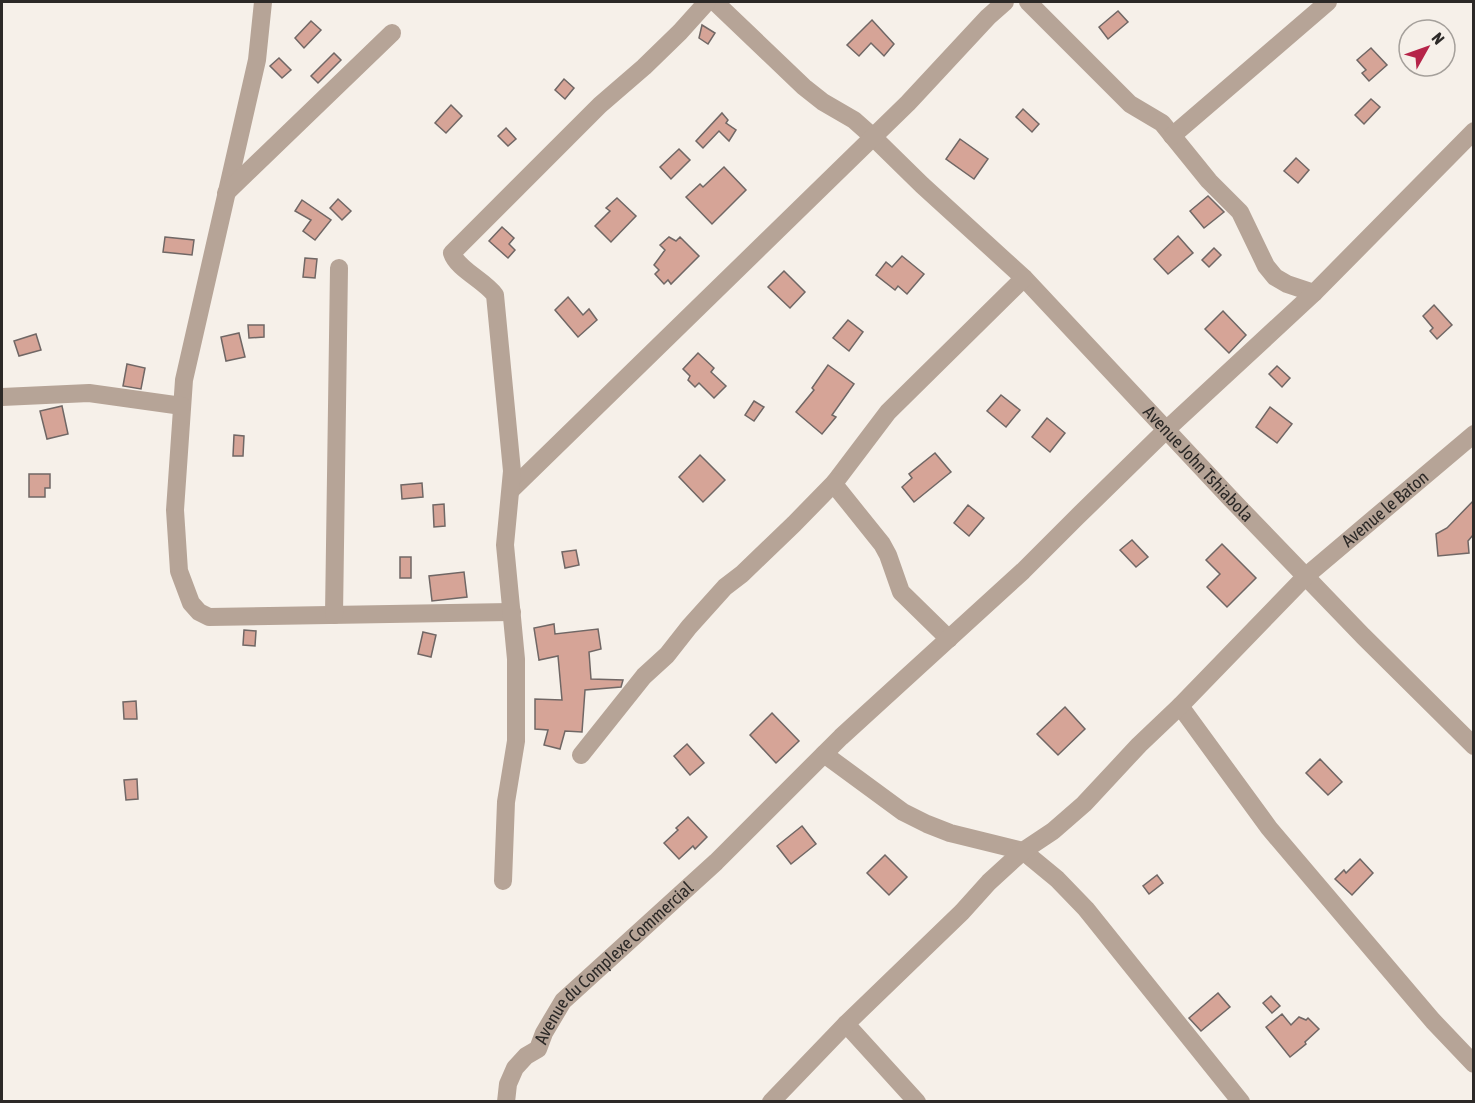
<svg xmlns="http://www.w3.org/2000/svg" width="1475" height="1103" font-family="'Asap Condensed',sans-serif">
<rect width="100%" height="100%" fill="#f6f0e9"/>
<g fill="#d6a497" stroke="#706765" stroke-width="1.5">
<path d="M1118,11L1128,22L1108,39L1099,27Z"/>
<path d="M872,20L894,44L884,56L871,43L859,56L847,45Z"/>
<path d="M311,21L321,30L304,48L295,38Z"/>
<path d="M702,25L715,33L708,44L699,38Z"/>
<path d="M1371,48L1387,65L1369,81L1362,73L1366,70L1357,60Z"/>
<path d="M334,53L341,60L318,83L311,76Z"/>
<path d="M279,58L291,70L282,78L270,66Z"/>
<path d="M564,79L574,88L565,99L555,90Z"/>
<path d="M1371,99L1380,107L1364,124L1355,115Z"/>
<path d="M451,105L462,116L446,133L435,123Z"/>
<path d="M1023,109L1039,124L1032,132L1016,117Z"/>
<path d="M722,113L728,120L726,123L736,130L729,141L719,131L703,148L696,141Z"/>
<path d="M506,128L516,139L508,146L498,136Z"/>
<path d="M960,139L988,159L974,179L946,159Z"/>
<path d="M679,149L690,160L671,179L660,167Z"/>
<path d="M1296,158L1309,170L1298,183L1284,171Z"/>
<path d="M724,167L746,190L712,224L686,197L700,184L703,187Z"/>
<path d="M1208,196L1224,212L1204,228L1190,211Z"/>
<path d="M617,198L636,216L611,242L595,226L610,211L606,208Z"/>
<path d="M338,199L351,211L342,220L330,208Z"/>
<path d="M302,200L331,220L315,240L303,231L311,220L295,211Z"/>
<path d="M502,227L514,238L509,244L515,250L508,258L489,241Z"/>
<path d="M1178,236L1193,253L1168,274L1154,259Z"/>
<path d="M165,237L194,240L192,255L163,252Z"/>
<path d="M669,237L676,241L680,237L699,256L671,284L668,280L664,284L655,274L659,270L654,265L665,250L660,245Z"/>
<path d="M1214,248L1221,255L1209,267L1202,260Z"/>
<path d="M902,256L924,274L907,294L898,286L895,290L876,275L886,262L892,267Z"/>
<path d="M305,258L317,259L315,278L303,277Z"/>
<path d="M784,271L805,292L790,308L768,287Z"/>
<path d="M568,297L583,315L589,309L597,320L578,337L555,310Z"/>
<path d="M1434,305L1452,325L1437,339L1430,331L1433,328L1423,316Z"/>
<path d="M1223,311L1246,335L1229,353L1205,329Z"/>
<path d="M848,320L863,332L849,351L833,338Z"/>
<path d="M248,325H264V337L249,338Z"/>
<path d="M239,333L245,357L226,361L221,337Z"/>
<path d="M36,334L41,350L19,356L14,341Z"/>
<path d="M698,353L714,368L711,372L726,386L714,398L699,383L695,387L688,380L690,376L683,369Z"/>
<path d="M127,364L145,368L141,389L123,386Z"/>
<path d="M828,365L854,384L832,415L836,417L822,434L796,412L814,390L812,388Z"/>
<path d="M1277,366L1290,378L1282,387L1269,374Z"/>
<path d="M1001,395L1020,410L1006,427L987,411Z"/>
<path d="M754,401L764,407L754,421L745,415Z"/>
<path d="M62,406L68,434L47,439L40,411Z"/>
<path d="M1270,407L1292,424L1277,443L1256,427Z"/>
<path d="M1047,418L1065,433L1050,452L1032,437Z"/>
<path d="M234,435L244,436L243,456H233Z"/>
<path d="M935,453L951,472L914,502L902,487L912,478L909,474Z"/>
<path d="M700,455L725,480L703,502L679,477Z"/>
<path d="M29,474H50V488H45V497H29Z"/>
<path d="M422,483L423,497L402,499L401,485Z"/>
<path d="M1473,501V535L1468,541L1469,553L1438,556L1436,534L1447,528Z"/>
<path d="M444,504L445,526L434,527L433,505Z"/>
<path d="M968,505L984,518L969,536L954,523Z"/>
<path d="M1132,540L1148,557L1136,567L1120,550Z"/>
<path d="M1222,544L1256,578L1227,607L1207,587L1220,574L1206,560Z"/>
<path d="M576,550L579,565L565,568L562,552Z"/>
<rect x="400" y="557" width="11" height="21"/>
<path d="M464,572L467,597L432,601L429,576Z"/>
<path d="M554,624L555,634L598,629L601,649L589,652L591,679L623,680L621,687L585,690L582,732L565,731L560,749L544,745L548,730L535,729V699L562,700L558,656L539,660L534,628Z"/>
<path d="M244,630L256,631L255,646L243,645Z"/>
<path d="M423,632L436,635L431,657L418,654Z"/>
<path d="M136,701L137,719H124L123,702Z"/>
<path d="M1065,707L1085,729L1058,755L1037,734Z"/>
<path d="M772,713L799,741L776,763L750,735Z"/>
<path d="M687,744L704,763L690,775L674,756Z"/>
<path d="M1320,759L1342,782L1328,795L1306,773Z"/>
<path d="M137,779L138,799L126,800L124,780Z"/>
<path d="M688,817L707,837L695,849L693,846L679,859L664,843L678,830L676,828Z"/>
<path d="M802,826L816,844L791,864L777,846Z"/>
<path d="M885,855L907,877L889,895L867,873Z"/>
<path d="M1360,859L1373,873L1352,895L1335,879L1344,870L1346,873Z"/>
<path d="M1157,875L1163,883L1149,894L1143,886Z"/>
<path d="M1218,993L1230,1007L1201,1031L1189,1018Z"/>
<path d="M1271,996L1280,1006L1272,1013L1263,1003Z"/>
<path d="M1282,1014L1291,1025L1299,1017L1306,1020L1308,1018L1319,1029L1305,1042L1306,1044L1290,1057L1266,1027Z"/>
</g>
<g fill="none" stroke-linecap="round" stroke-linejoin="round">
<g stroke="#b6a497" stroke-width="18">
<path d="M263,2L257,60L184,380L175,510L179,571L191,603L199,612L209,617L512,612"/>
<path id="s1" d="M715,2L804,87L823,102L854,120L872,136L922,185L1024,278L1231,499L1363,636L1474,746"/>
<path d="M1028,2L1130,104L1162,123L1209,181L1240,212L1266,266L1275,277L1287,284L1314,293"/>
<path d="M1172,136L1328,2"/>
<path d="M226,193L392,33"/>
<path d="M2,397L89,393L182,406"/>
<path d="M511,490L908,103L988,17L1005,2"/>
<path d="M334,615L339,268"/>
<path d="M949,639L901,592L888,555L882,544L837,488L835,482L888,412L1024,278"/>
<path d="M1180,706L1269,828L1433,1021L1474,1064"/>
<path d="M824,754L903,812L927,824L950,833L1023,851L1057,879L1086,909L1241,1102"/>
<path d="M581,755L644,676L667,655L689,627L725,587L742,574L794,524L835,482"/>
<path d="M503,881L506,802L516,741V659L505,545L512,471L495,295C484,280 457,269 452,253L600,105L644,67L680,32L707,2"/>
<path d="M846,1024L917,1102"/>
<path id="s2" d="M506,1102L508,1084L515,1068L526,1056L538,1049L544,1033L563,1001L716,862L841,737L1023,571L1076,518L1166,430L1314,293L1474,131"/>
<path id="s3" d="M771,1102L846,1024L962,912L989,882L1023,851L1053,831L1084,804L1139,745L1180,706L1306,576L1474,434"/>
</g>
</g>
<g text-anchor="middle" stroke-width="5" stroke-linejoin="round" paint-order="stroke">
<g font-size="18" fill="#2c2927" stroke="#f6f0e9">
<text dy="6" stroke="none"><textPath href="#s1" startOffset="670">Avenue John Tshiabola</textPath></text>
<text dy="6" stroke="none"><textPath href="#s3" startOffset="855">Avenue le Baton</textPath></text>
<text dy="6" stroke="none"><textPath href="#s2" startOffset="182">Avenue du Complexe Commercial</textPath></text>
</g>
</g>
<rect width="1475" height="1103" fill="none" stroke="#2c2927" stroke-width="6"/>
<g transform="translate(1427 48) rotate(50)"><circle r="28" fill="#f6f0e9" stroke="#a5a09b" stroke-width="1.5"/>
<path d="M0-4.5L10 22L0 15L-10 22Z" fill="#b62449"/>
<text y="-9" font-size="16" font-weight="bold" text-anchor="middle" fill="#2c2927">N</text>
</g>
</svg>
